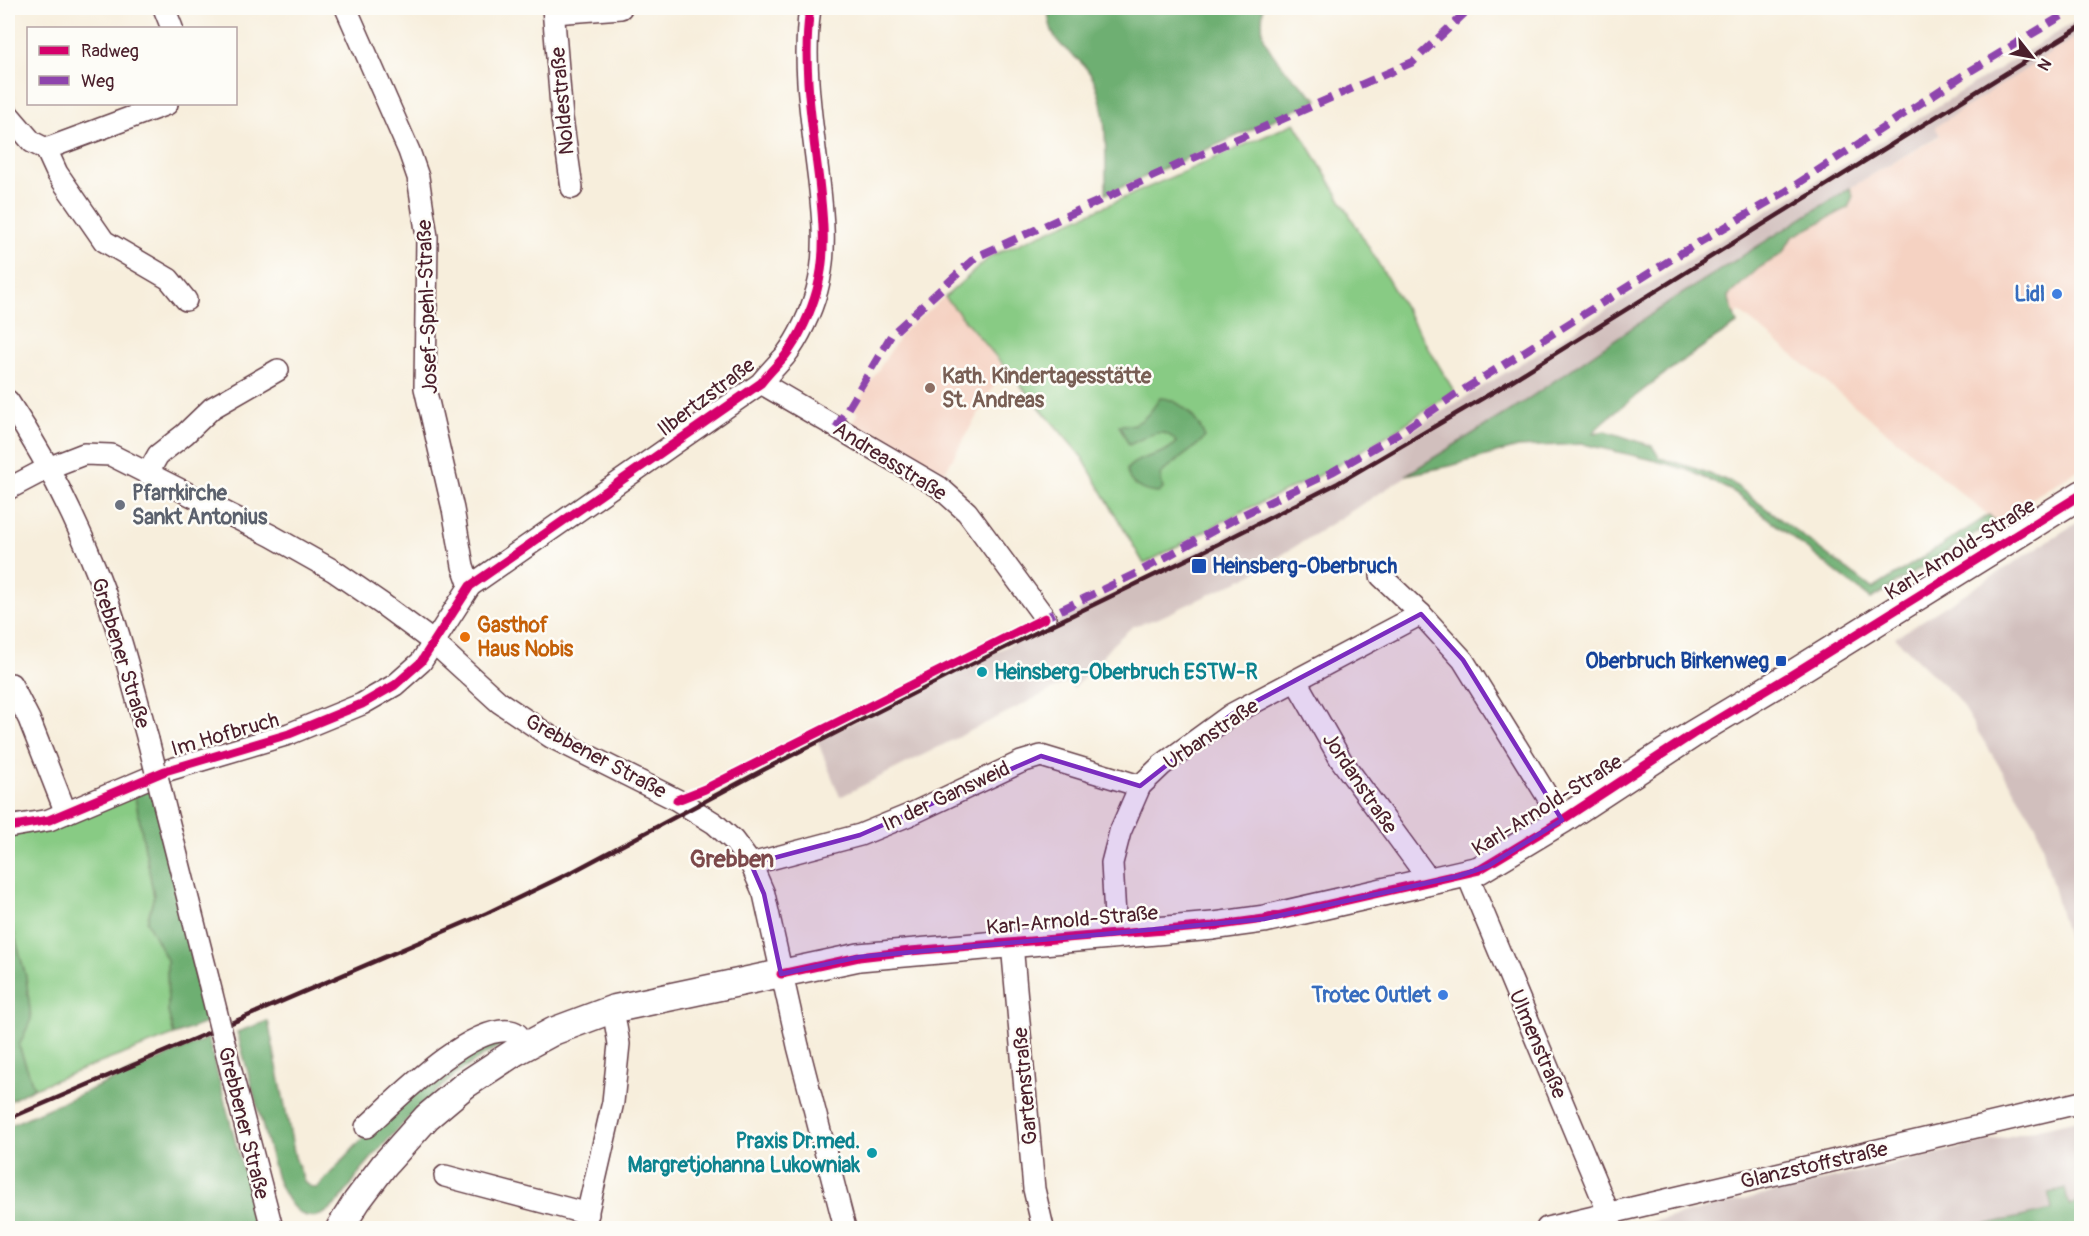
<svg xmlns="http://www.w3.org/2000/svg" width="2089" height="1236" font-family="Pangolin,sans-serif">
<rect width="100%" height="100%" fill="#fdfcf7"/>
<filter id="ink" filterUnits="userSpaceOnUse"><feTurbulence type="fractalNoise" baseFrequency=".0167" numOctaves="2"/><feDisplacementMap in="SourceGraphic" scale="12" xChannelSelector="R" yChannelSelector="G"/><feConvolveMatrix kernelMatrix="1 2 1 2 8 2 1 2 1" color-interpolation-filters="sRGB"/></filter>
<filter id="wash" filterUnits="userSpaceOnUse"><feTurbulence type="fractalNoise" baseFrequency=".008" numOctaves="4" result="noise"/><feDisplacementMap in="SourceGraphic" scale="24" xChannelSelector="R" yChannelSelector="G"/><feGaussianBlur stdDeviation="1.35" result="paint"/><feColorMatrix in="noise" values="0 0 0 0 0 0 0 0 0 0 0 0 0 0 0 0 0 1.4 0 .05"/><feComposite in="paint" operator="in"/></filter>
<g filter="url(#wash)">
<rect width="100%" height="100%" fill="#f7eedc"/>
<g fill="#f5d2c2">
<path d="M2081,34V468L1995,521L1739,311L1735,316L1727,296L1759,268L1782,254L1792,237L1848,208L1853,196L1850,188L1940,136L1934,127Z"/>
<path d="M944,297L1004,368L945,472L903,447L900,452L852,425L858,414L854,408L902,333Z"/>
</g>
<g fill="#d1bfbd">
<path d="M2081,18V34L1935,127L1940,135L1850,188L1677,297L1519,405L1247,577L1159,618L1133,626L1112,645L1074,689L1067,682L840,797L817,740L1143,579L1336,477Z"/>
<path d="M2081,520V990L2037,827L1957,698L1895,638Z"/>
<path d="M2081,1119V1228H1625Z"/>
</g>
<g fill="#88cb84" stroke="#697558" stroke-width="1.5">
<path d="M1295,123L1454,391L1396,430L1328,471L1237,514L1144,564L1082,457L945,297L991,256Z"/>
<path d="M134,791L154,896L147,922L167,960L168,1012L174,1035L34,1088L19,1046L31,1019L26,977L8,911V834Z"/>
</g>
<g fill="#6eaf72" stroke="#5c674e" stroke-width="1.5">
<path d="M1048,8H1263C1262,18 1261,31 1265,40C1275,64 1300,83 1318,100L1106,194C1105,158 1109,117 1095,83C1079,46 1050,57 1048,8Z"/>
<path d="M1850,188L1853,196L1848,208L1792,237L1782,254L1759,268L1728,296L1737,324C1699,348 1663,374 1628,402C1616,412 1602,421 1593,433L1606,431L1652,446L1660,458L1691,467L1731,482L1873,589L1989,515L1995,521L1871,599L1734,492L1688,470L1649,459L1583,444L1518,447L1450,466L1406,475L1519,405L1677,297Z"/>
<path d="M1160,398C1180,398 1198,420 1205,437C1192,453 1174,460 1160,475L1163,489L1158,493C1144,492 1127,485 1127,469C1139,454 1164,458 1176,442C1163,423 1145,438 1129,445L1119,425C1124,424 1129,426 1134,424C1145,421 1154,407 1160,398Z"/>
<path d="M156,783L206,1023L174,1035L168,1012L167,960L147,922L154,896L134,791Z"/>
<path d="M8,911L26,977L31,1019L19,1046L34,1088L8,1102Z"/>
<path d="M268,1021L295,1157L304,1181L311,1187L317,1188L365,1136L416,1087L481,1043L507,1041C490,1052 472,1062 457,1074C422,1102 392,1134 363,1168C352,1182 335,1213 317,1216C295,1221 284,1194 277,1179L237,1032Z"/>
<path d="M208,1038L242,1167L263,1228H8V1126Z"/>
<path d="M2065,1189L2069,1205L2081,1202V1225L2069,1228H1970L2052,1210L2049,1193Z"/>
</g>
</g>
<g filter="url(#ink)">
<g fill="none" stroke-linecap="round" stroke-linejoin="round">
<defs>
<g id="minor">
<path d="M164,8L172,28"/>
<path d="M346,8L409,151L418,177L427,237L425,388L453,509L463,566L470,586"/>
<path d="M553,8L562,118L572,188"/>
<path d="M554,13L621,8"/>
<path d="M8,114L32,142L46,149L167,104"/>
<path d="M46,149L57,173L104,241L169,279L186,300"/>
<path d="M761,383L939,487L967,512L1045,618"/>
<path d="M8,401C44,455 74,514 98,575C119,628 133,685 148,740"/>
<path d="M148,473L158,455L185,434L212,408L278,370"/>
<path d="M8,489L48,468L84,454L111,455L272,536L334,571L382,604L432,641L499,702L551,737L677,800L714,823L733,840L751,864L764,894L798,1046L845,1228"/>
<path d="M1381,576L1421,614L1463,660L1562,820"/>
<path d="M1296,681L1341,760L1430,881"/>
<path d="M11,684L29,719L66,813"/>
<path d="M166,812L209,982"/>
<path d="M8,827L49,820L165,771L289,734L362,704L395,685L421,662L470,586L761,383C768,374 777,365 785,356C799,338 811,312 817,290C827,254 823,217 819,181C812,123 802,65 810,8"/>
<path d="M751,864L860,835L909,815L1021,762L1041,756L1140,786"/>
<path d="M1467,874L1609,1214"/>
<path d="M1116,935L1112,863L1120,832L1140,786L1162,765L1232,714L1421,614"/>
<path d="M1012,944L1034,1189L1043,1228"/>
<path d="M231,1071L272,1228"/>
<path d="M366,1127C395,1101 469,1025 510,1031C518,1032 522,1039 526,1046"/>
<path d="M445,1176L588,1214"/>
<path d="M584,1228L613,1102L619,1044L613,1009"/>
<path d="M1547,1228L2082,1102"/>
</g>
<path id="major" d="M340,1228L357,1201L384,1165L427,1117L465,1085L515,1052L554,1031L613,1009L859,957L1213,926L1264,919L1479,870L1562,820L1693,734L1788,677L2082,494"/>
</defs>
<use href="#minor" stroke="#643e46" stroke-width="24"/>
<use href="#major" stroke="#643e46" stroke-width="30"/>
<use href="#minor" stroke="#fff" stroke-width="21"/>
<use href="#major" stroke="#fff" stroke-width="27"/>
<path stroke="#4a1f2b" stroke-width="4.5" d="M8,1119L487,913L572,872L765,769L959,670L1198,554L1338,483L1495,391L2082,26"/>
<defs>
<g id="minor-bridge">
<path d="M148,740L166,812"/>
<path d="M209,982L231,1071"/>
</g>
</defs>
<use href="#minor-bridge" stroke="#643e46" stroke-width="24" stroke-linecap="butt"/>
<use href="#minor-bridge" stroke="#fff" stroke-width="21"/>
<g stroke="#8e44ad" stroke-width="8" stroke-dasharray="15 8" stroke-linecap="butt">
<path d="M836,428L892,334L976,257L1182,163L1413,62L1470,8"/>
<path d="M1040,620L1137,573L1240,516L1332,472L1398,434L1455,395L1683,252L1785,192L1962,76L2075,8"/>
</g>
<defs>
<g id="cycleway">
<path d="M677,800L705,789L1045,618"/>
<path d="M8,827L49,820L165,771L289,734L362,704L395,685L421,662L470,586L761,383C768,374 777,365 785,356C799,338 811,312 817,290C827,254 823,217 819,181C812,123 802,65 810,8"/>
<path d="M781,974L859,957L910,951L1213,926L1264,919L1479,870L1562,820L1693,734L1788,677L2082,494"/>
</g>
</defs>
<use href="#cycleway" stroke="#fdfcf7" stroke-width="13"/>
<use href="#cycleway" stroke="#d6006c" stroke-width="9"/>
</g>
</g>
<path fill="#7b2cbf" fill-opacity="0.2" stroke="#7b2cbf" stroke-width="4.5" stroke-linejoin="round" d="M1421,614L1463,660L1562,820L1488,866L1459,876L1264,919L859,957L781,974L764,894L751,864L860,835L1041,756L1140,786L1232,714Z"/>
<g fill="#3f7fe0" stroke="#fdfcf7" stroke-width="2">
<circle cx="2057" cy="294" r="6"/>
<circle cx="1443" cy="995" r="6"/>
</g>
<circle fill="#8d6e63" stroke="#fdfcf7" stroke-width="2" cx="930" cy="388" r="6"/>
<circle fill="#6b7280" stroke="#fdfcf7" stroke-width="2" cx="120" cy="505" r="6"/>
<g fill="#1a4fb4" stroke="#fdfcf7" stroke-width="2">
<rect x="1191" y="558" width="16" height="16" rx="3"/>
<rect x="1775" y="655" width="12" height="12" rx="3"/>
</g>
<circle fill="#e8710a" stroke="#fdfcf7" stroke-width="2" cx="465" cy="637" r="6"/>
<g fill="#0f9aa8" stroke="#fdfcf7" stroke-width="2">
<circle cx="982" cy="672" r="6"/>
<circle cx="872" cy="1153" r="6"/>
</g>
<g text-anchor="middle" stroke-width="5" stroke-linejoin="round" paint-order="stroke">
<g font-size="21" fill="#4a1f2b" stroke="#fdfcf7">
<text transform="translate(562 101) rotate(-95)" y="7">Noldestraße</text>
<text transform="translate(427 307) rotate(-92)" y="7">Josef-Spehl-Straße</text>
<text transform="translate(706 397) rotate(-37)" y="7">Ilbertzstraße</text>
<text transform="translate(890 461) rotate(32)" y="7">Andreasstraße</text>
<text transform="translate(1960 549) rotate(-32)" y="7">Karl-Arnold-Straße</text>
<text transform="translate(121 653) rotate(73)" y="7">Grebbener Straße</text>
<text transform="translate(225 734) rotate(-16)" y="7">Im Hofbruch</text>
<text transform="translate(1211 734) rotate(-34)" y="7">Urbanstraße</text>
<text transform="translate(596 756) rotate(28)" y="7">Grebbener Straße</text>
<text transform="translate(1360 783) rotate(56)" y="7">Jordanstraße</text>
<text transform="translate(946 796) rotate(-25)" y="7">In der Gansweid</text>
<text transform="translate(1547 805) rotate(-32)" y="7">Karl-Arnold-Straße</text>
<text transform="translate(1072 920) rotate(-5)" y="7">Karl-Arnold-Straße</text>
<text transform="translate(1538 1044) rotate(67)" y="7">Ulmenstraße</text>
<text transform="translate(1025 1086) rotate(-95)" y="7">Gartenstraße</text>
<text transform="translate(244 1123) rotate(76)" y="7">Grebbener Straße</text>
<text transform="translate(1814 1165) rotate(-13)" y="7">Glanzstoffstraße</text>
</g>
<g font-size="21" font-weight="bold" fill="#366cbe" stroke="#fdfcf7" text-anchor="end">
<text x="2045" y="301">Lidl</text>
<text x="1431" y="1002">Trotec Outlet</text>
</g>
<g font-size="21" font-weight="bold" fill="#785e54" stroke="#fdfcf7" text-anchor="start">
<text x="942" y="383">Kath. Kindertagesstätte<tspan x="942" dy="24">St. Andreas</tspan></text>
</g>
<g font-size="21" font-weight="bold" fill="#5b616d" stroke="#fdfcf7" text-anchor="start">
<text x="132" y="500">Pfarrkirche<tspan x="132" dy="24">Sankt Antonius</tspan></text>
</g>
<g font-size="21" font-weight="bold" fill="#164399" stroke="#fdfcf7" text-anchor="start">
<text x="1212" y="573">Heinsberg-Oberbruch</text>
<text x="1769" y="668" text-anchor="end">Oberbruch Birkenweg</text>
</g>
<g font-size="21" font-weight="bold" fill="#c56008" stroke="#fdfcf7" text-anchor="start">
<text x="477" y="632">Gasthof<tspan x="477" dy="24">Haus Nobis</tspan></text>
</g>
<g font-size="21" font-weight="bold" fill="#0d838f" stroke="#fdfcf7" text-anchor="start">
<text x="994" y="679">Heinsberg-Oberbruch ESTW-R</text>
<text x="860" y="1148" text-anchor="end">Praxis Dr.med.<tspan x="860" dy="24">Margretjohanna Lukowniak</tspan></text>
</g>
<g font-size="24" font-weight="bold" fill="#7d494b" stroke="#fdfcf7">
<text x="732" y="867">Grebben</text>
</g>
</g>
<rect width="2089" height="1236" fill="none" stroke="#fdfcf7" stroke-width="30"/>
<rect x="27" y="27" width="210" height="78" fill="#fdfcf7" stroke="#b5a4a5" stroke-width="1.5"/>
<rect x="39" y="46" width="30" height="9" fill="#d6006c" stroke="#b5a4a5" stroke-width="1.5"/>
<text x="81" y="57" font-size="18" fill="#4a1f2b">Radweg</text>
<rect x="39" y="76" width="30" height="9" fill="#8e44ad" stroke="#b5a4a5" stroke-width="1.5"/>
<text x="81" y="87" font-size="18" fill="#4a1f2b">Weg</text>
<g transform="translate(2032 57) rotate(121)" stroke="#fdfcf7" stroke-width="4.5" paint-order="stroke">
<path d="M0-4.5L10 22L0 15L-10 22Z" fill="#4a1f2b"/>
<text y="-9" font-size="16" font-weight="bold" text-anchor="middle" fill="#4a1f2b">N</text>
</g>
</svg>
